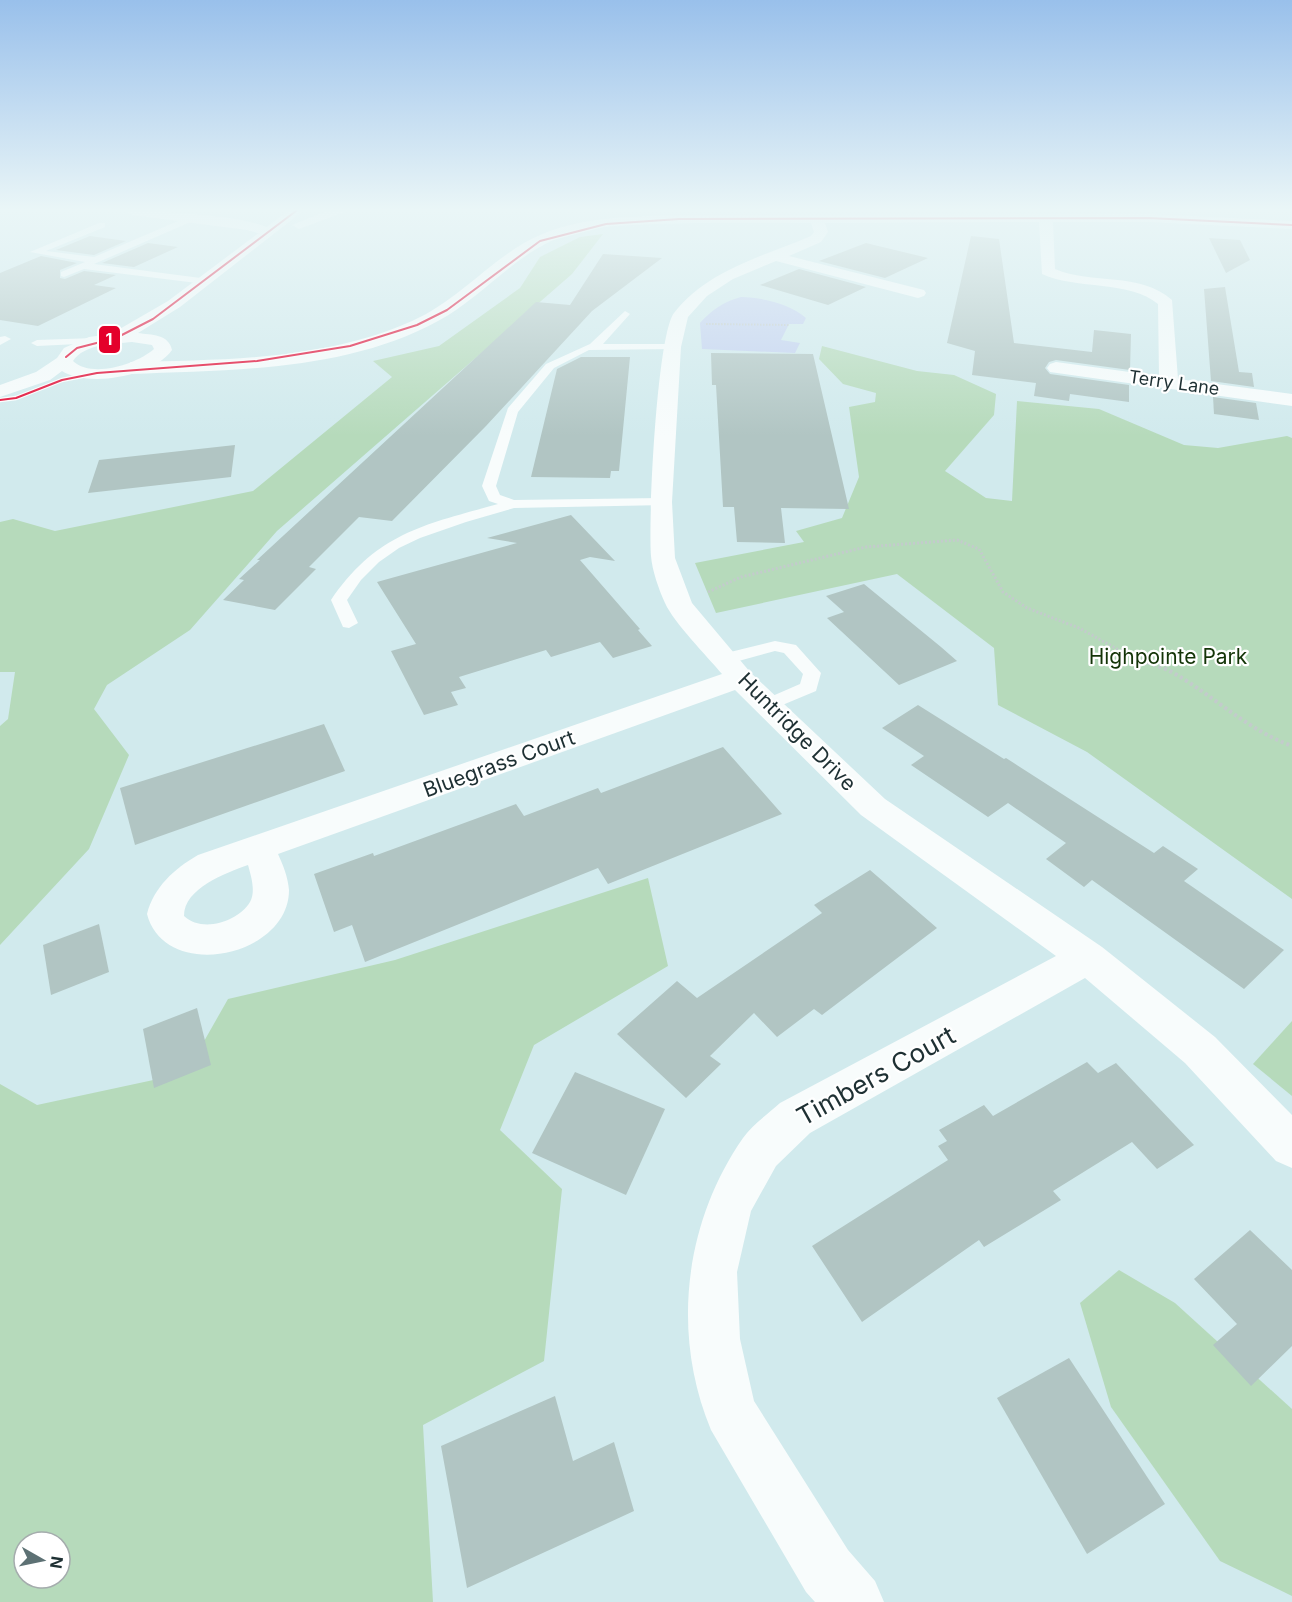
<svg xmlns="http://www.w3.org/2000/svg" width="1292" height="1602" font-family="Inter,sans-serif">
<rect width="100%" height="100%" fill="#d1eaed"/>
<g fill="#b6dabb" fill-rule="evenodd">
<path d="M603,234L572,274L277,531L190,630L107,685L94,709L129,755L89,849L0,945V726L8,719L15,672H0V522L13,519L55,531L253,491L392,377L373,361L439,346L520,288L540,257L580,237Z"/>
<path d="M822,346L917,371L954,375L996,394L994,415L945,471L986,498L1012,501L1017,401L1099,409L1184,445L1218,448L1287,436L1292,438V899L1087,752L998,705L994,648L897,574L716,613L695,563L804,542L796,531L842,518L859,477L849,407L875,402L876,393L843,384L819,359Z"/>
<path d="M648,878L668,966L534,1045L500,1130L562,1189L544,1361L423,1425L433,1602H0V1084L37,1105L186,1073L228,999L395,960ZM24,1542H60V1578H24Z"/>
<path d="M1292,1021V1096L1253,1064Z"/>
<path d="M1119,1270L1175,1303L1292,1409V1596L1220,1561L1111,1407L1080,1303Z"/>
</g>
<path fill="#c3d1f0" d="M741,297C764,298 788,303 806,318L803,324H789L781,340L800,343L795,353L702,349L700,323C713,309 723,302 741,297Z"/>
<g fill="#b1c5c3">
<path d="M90,236L126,241L94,255L56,250Z"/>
<path d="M971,236L999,239L1014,343L1092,352L1094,330L1131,334L1130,370L1056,360L1049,362L1045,368L1050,374L1129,385V402L1070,394L1069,401L1034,396L1036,383L972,375L975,351L947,343Z"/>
<path d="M1209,238L1240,240L1250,260L1226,273Z"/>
<path d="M148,243L178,247L134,267L102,263Z"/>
<path d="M866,243L928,258L885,278L819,261Z"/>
<path d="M603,254L662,258L592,311L486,426L392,521L359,517L309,567L316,569L275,610L223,600L244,580L239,579L260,560H257L536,302L570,305Z"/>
<path d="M41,256L77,263L60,270V278L65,279L84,271L116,275L94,285L116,288L38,326L0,320V273Z"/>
<path d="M799,269L866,287L828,305L760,285Z"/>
<path d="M1225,287L1239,372L1252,373L1254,387L1211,381L1204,289Z"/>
<path d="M711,353L813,354L849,509L781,508L785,543L737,542L734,507H723L716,385H712Z"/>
<path d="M581,357H630L619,471H611L610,478L531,477L557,369Z"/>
<path d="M1213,397L1256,403L1259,420L1214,414Z"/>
<path d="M235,445L231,477L88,493L99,460Z"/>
<path d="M571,515L615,561L590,557L580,560L640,629L638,630L652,646L613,658L600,642L551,657L546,650L459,677L466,688L451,692L458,705L424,715L391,651L416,644L377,582L517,543L487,538Z"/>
<path d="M864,584L941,647L957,661L899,685L827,618L844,612L826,596Z"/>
<path d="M918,705L1004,759L1006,758L1154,853L1163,846L1198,869L1184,881L1284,950L1244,989L1092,880L1084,887L1046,859L1066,843L1008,803L988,817L911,765L924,756L882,728Z"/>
<path d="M324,724L345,771L135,845L120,788Z"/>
<path d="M723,747L782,814L608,884L598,868L365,962L352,925L334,932L314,874L373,853L374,856L516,804L524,816L598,788L601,793Z"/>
<path d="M870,870L937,928L822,1015L814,1009L777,1037L754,1013L710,1056L721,1064L686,1098L617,1034L677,981L697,998L822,913L814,905Z"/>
<path d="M99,924L109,972L51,995L43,945Z"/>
<path d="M197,1008L211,1065L154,1088L143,1029Z"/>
<path d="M1087,1062L1098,1073L1116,1063L1194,1145L1157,1169L1132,1142L1053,1191L1061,1200L984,1247L979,1240L862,1322L812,1246L948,1160L938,1146L947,1141L939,1130L984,1105L993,1116Z"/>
<path d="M575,1072L665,1109L626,1195L532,1153Z"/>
<path d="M1250,1230L1292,1270V1346L1251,1386L1213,1345L1237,1324L1194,1279Z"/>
<path d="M1069,1358L1165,1504L1087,1554L997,1398Z"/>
<path d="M555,1396L573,1461L614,1442L634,1511L467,1588L441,1446Z"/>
</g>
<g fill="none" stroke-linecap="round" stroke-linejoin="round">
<path stroke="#c3cbcc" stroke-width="1.5" stroke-dasharray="1.5 1.5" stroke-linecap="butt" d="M706,324H727"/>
<path stroke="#c3cbcc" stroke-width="2" stroke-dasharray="1.5 1.5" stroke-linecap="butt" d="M706,324L790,325"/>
<path stroke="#c3cbcc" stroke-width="3" stroke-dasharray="2 2" stroke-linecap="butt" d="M708,592L741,577L866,547L957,540L979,549L1003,592L1027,608L1079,628L1128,655"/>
<path stroke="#c3cbcc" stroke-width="4" stroke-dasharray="3 3" stroke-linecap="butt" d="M1125,653C1141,662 1161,665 1177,675C1216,698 1248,730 1292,746"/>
<g fill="#f8fcfc" fill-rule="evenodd">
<path d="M192,215L195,220L94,264L208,279V283L205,284L84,269L64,277L61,276V272L85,262L30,252L99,223H105V227L46,251L94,257Z"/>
<path d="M625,311L630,314L603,344H672L676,345V349L589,350L554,368L518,412L496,486L500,495L514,500L661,498L668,502L666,505L514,508L466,522L420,538L399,548L379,562L361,580L347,600L358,623L349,628L343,627L331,600C377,533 423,525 498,504L489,501L482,486L508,408L546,364L590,344Z"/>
<path d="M5,336L11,339L0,345V337Z"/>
<path d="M95,338L101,341L99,343L37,346L31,343L37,340Z"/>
<path d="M775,641L796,645L821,673L816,691L768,711L761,709L759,705L761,701L800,684L803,674L784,653L775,651L724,665L715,659L718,655Z"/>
</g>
<g fill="#f8fcfc" fill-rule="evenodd">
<path d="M126,211C153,211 258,215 275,232L268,236L247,230L132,215Z"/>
<path d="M1149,214L1292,221V229L1149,222H1053L1055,269C1092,285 1139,271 1172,300L1178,379L1292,394V406L1050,372L1047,368L1050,364L1056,362L1159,376L1158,304C1130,280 1077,290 1042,274L1039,222L825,223L828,232L821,242L789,256L924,290L926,293L924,296L918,298L776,261L733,279L707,296L688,317L681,347L672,502L675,558L692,603L750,672L885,799L1102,947L1215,1037L1292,1115V1168L1276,1161L1185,1063L1085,978L810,1133L776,1166L751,1211L737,1272L740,1339L754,1401L848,1550L875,1581L884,1602H815L806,1592L711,1430C671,1334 684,1223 743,1138C752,1125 768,1114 780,1103L1056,956L861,815L735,690L278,854C283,865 288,877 289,890C289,957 165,983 147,914C154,887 174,869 198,855L722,674C707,656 674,623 665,603C659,590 652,570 651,556C648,520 657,335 674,313C707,270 764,256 811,236L814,232L811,223C760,223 708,222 656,224C626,225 595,226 566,235C516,252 484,296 438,321C347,371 232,370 131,374L122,368L131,362C225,360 325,360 412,321C455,302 485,266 524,243C571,216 627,217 679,215ZM248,865C251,876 256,891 250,902C238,922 202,933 184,916C184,888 226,873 248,865Z"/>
</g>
<path fill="#f8fcfc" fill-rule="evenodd" d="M288,211H303L180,307L138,333C151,335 169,334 172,350C154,376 89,388 62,371L50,380L0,397V385L36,372L57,358L64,348L89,337L111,334L168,301ZM132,342L152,345L154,349C137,364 92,379 73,361C84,344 113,344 132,342Z"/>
<path fill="#f8fcfc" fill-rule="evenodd" d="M327,211H347L299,229L292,225Z"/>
<defs>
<g id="bus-1">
<path d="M66,357L77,348L116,338L153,319L296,211"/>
<path d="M0,400L16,398L62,380L97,373L257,361L350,346L417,325L447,310L540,241L606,224L679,219L1149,218L1292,225"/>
</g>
</defs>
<use href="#bus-1" stroke="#fff" stroke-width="4.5"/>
<use href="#bus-1" stroke="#e4002b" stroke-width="2"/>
</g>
<linearGradient id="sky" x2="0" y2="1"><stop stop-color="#99c0eb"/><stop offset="0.48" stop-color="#eaf6f7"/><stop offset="1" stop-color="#eaf6f7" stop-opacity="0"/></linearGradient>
<rect width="1292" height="436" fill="url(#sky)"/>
<g text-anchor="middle" stroke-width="4.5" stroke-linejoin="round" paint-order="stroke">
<g font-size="18" fill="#1e3033" stroke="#fff">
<text transform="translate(1174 383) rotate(8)" y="6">Terry Lane</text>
</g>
<g font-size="21" fill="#143508" stroke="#fff">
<text x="1168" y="664">Highpointe Park</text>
</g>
<g font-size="21" fill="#1e3033" stroke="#fff">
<text transform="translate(797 732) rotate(45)" y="7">Huntridge Drive</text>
<text transform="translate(499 764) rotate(-20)" y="7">Bluegrass Court</text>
</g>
<g font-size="26" fill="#1e3033" stroke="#fff">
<text transform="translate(876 1076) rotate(-29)" y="9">Timbers Court</text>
</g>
</g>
<rect stroke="#fff" stroke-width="2" x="98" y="325" width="23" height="29" rx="6" fill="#e4002b"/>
<g font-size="16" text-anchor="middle" font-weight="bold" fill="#fff">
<text x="109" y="345">1</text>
</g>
<g transform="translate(42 1560) rotate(99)"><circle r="28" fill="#ffffff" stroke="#a5acad" stroke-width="1.5"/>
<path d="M0-4.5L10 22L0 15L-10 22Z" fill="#5d7174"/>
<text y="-9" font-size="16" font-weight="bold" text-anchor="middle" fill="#1e3033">N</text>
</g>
</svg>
